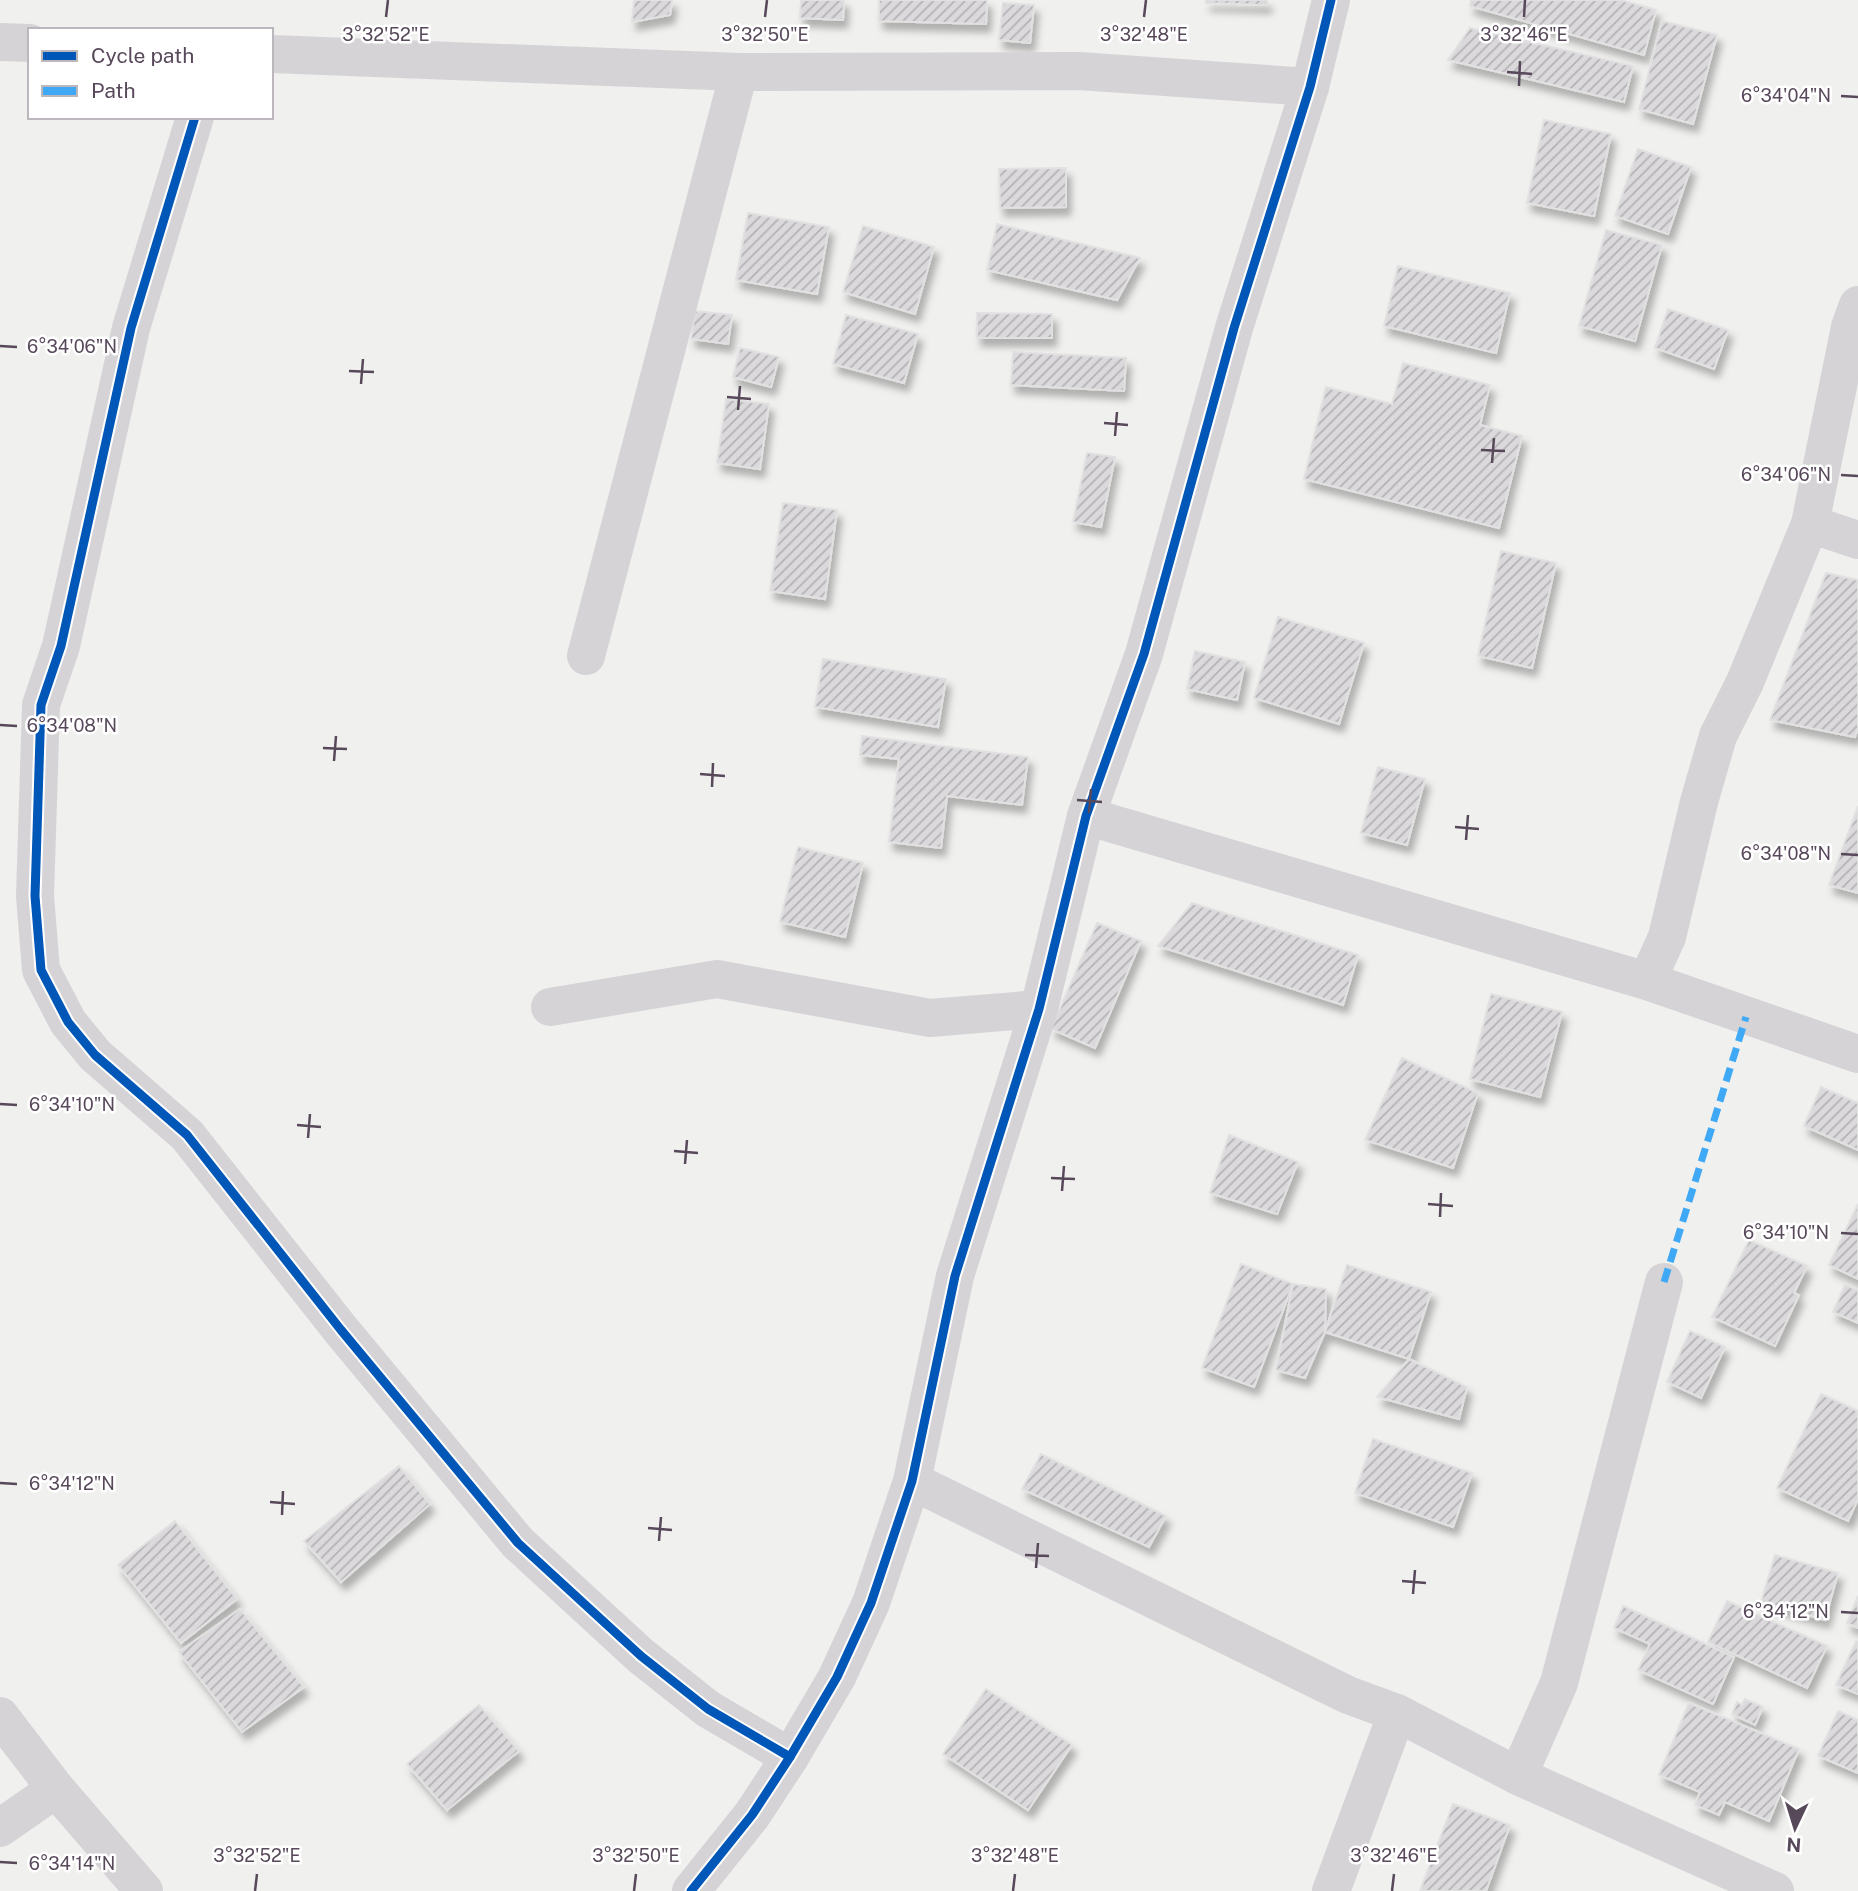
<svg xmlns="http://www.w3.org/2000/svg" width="1858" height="1891" font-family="'Public Sans',sans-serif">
<defs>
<pattern id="building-hatch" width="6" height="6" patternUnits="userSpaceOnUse" patternTransform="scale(1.75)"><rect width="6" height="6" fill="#dbd9db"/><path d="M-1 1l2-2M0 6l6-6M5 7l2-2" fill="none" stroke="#b4b2b5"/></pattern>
<filter id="shadow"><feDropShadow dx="4.5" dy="8" stdDeviation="3.5" flood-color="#0004"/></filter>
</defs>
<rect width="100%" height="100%" fill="#f0f0ef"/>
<g fill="url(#building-hatch)" stroke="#e2e1e2" stroke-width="2" filter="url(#shadow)">
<path d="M634,0H672L670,15L632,22Z"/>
<path d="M801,0H844L843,20L800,18Z"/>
<path d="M879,0H987L986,24L879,21Z"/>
<path d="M1206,0H1267V5L1206,3Z"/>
<path d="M1471,0H1621L1656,10L1644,55L1470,6Z"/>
<path d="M1003,3L1034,5L1030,43L999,40Z"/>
<path d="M1662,21L1717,35L1693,124L1639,109Z"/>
<path d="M1470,28L1633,66L1624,102L1448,60Z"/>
<path d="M1544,120L1611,134L1594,216L1527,203Z"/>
<path d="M1638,149L1691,167L1668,234L1615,216Z"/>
<path d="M1066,168V207L1000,208L999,169Z"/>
<path d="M748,213L829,227L817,294L736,280Z"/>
<path d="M997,224L1140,258L1117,300L987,270Z"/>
<path d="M863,226L934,247L915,314L843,292Z"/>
<path d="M1606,230L1662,245L1635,341L1579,326Z"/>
<path d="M1398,266L1510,293L1496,353L1384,326Z"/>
<path d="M1668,309L1728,330L1714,369L1655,348Z"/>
<path d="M695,311L732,315L728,344L691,339Z"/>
<path d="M977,313L1052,314V338H977Z"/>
<path d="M846,315L918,334L904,383L833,364Z"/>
<path d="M740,348L779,357L771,387L733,377Z"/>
<path d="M1013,352L1126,358L1124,391L1011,385Z"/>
<path d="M1403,363L1490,385L1480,425L1522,436L1499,528L1304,479L1326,387L1392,404Z"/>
<path d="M726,399L769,404L760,469L717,463Z"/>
<path d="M1087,453L1115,457L1101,527L1073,522Z"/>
<path d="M783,503L837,510L825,599L770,591Z"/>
<path d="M1501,551L1556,563L1532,668L1478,656Z"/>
<path d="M1826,573L1858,580V728L1855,737L1770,720Z"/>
<path d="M1278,617L1364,643L1339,724L1254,698Z"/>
<path d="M1195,651L1245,662L1237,700L1187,689Z"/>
<path d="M823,659L946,679L938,727L815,707Z"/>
<path d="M862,736L1028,757L1022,805L947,796L941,848L889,842L899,759L860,755Z"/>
<path d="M1378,767L1425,779L1407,845L1361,833Z"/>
<path d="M1858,806V893L1829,885Z"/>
<path d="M798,847L863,863L845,937L780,922Z"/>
<path d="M1192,903L1358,955L1343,1005L1158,946Z"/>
<path d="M1097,923L1141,941L1095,1048L1051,1029Z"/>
<path d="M1491,994L1562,1012L1540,1097L1470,1079Z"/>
<path d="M1402,1058L1478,1093L1453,1168L1365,1140Z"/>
<path d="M1821,1087L1858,1103V1150L1804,1126Z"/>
<path d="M1229,1135L1298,1162L1277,1214L1210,1193Z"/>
<path d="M1858,1204V1279L1829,1265Z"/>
<path d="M1749,1240L1807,1266L1794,1293L1799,1295L1775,1346L1712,1317Z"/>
<path d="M1241,1264L1293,1284L1254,1387L1202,1368Z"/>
<path d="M1347,1265L1431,1292L1409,1359L1325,1332Z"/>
<path d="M1293,1284L1326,1289L1325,1332L1305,1378L1276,1370Z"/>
<path d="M1845,1285L1858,1290V1323L1833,1312Z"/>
<path d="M1690,1331L1725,1347L1701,1398L1667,1382Z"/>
<path d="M1409,1359L1467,1387L1459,1419L1377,1397Z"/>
<path d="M1821,1394L1858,1411V1499L1848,1521L1777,1488Z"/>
<path d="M1373,1439L1472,1473L1453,1527L1355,1493Z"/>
<path d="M1041,1454L1166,1516L1149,1547L1022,1489Z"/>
<path d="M399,1466L430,1504L341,1582L304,1541Z"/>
<path d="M175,1521L237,1599L181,1643L118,1565Z"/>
<path d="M1775,1555L1838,1573L1825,1620L1761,1602Z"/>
<path d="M1858,1596V1628L1847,1623Z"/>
<path d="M1727,1601L1827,1646L1807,1688L1708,1642Z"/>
<path d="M1623,1606L1734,1657L1713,1704L1638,1670L1650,1644L1614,1628Z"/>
<path d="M240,1609L304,1687L242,1732L179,1652Z"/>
<path d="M1856,1641L1858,1642V1694L1836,1685Z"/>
<path d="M986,1689L1072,1745L1028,1810L943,1754Z"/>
<path d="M1745,1699L1763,1707L1755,1725L1732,1714L1737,1702L1742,1705Z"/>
<path d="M1689,1703L1799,1749L1769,1821L1725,1802L1719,1815L1695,1805L1700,1792L1659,1775Z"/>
<path d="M479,1705L519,1751L447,1810L407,1764Z"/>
<path d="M1838,1711L1858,1720V1773L1818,1756Z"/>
<path d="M1453,1804L1510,1825L1486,1891H1420Z"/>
</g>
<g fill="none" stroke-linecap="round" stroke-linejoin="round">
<g stroke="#d6d3d6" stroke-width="38">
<path d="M0,42L30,43"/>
<path d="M271,54L739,72L1079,71L1310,87"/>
<path d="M195,117L131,328L61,646L41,705L35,896L41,970L68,1022L95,1055L187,1135L341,1330L518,1543L641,1656L708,1709L790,1757"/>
<path d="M1810,524L1850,327L1858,305"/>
<path d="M586,656L739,72"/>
<path d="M1086,816L1647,981L1858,1054"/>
<path d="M1647,981L1667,937L1699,802L1718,736L1745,682L1810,524L1858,540"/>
<path d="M550,1007L717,979L930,1018L1039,1009"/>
<path d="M912,1481L1348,1695L1397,1713L1518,1776L1775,1891"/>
<path d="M0,1716L56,1789L144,1891"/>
<path d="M1518,1776L1559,1683L1664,1282"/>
<path d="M0,1828L56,1789"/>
<path d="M691,1891L752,1815L790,1757L837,1677L871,1603L912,1481L955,1276L1039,1009L1086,816L1144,654L1234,328L1310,87L1331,0"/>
<path d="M1331,1891L1397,1713"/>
</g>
<path stroke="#3fa9f5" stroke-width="7" stroke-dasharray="14 7" stroke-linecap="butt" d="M1664,1282L1746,1017"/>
<defs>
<g id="cycleway">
<path d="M195,117L131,328L61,646L41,705L35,896L41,970L68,1022L95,1055L187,1135L341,1330L518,1543L641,1656L708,1709L790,1757"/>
<path d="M691,1891L752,1815L790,1757L837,1677L871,1603L912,1481L955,1276L1039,1009L1086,816L1144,654L1234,328L1310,87L1331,0"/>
</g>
</defs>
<use href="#cycleway" stroke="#fff" stroke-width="13"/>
<use href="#cycleway" stroke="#0057b8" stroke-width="9"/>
</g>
<path fill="none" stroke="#57485a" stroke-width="2.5" d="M386,17L388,0M765,17L767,0M1144,17L1146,0M1524,17L1525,0M1507,72L1532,74M1519,86L1520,61M1841,96L1858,97M0,346L17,347M349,371L374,372M361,384L363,359M727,397L751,399M738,410L740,386M1104,423L1128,425M1115,436L1117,412M1481,450L1505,451M1492,463L1494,438M1841,475L1858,476M0,725L17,726M323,748L347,749M334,761L336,736M700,774L725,776M712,787L713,763M1077,800L1102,802M1089,813L1091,789M1455,827L1479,829M1466,840L1468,815M1841,854L1858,855M0,1104L17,1105M297,1125L321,1127M308,1138L310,1114M674,1151L698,1153M685,1164L687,1140M1051,1178L1075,1179M1062,1191L1064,1166M1428,1204L1453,1206M1440,1217L1441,1193M1841,1233L1858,1234M0,1483L17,1484M270,1502L295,1504M282,1515L283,1491M648,1528L672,1530M659,1541L661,1517M1025,1555L1049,1556M1036,1568L1038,1543M1402,1581L1426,1583M1413,1594L1415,1570M1841,1612L1858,1613M0,1862L17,1863M255,1891L257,1874M634,1891L636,1874M1013,1891L1015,1874M1392,1891L1394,1874"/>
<g font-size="18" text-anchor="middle" fill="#57485a" stroke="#fff" stroke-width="5" stroke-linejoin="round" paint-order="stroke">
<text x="386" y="41">3°32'52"E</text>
<text x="765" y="41">3°32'50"E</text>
<text x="1144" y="41">3°32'48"E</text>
<text x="1524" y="41">3°32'46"E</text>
<text x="1786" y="102">6°34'04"N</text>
<text x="72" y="353">6°34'06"N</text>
<text x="1786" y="481">6°34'06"N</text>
<text x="72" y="732">6°34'08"N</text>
<text x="1786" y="860">6°34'08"N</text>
<text x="72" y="1111">6°34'10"N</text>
<text x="1786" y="1239">6°34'10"N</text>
<text x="72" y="1490">6°34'12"N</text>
<text x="1786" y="1618">6°34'12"N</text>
<text x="257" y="1862">3°32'52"E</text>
<text x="636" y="1862">3°32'50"E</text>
<text x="1015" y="1862">3°32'48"E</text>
<text x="1394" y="1862">3°32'46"E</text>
<text x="72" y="1870">6°34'14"N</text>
</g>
<rect x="28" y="28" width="245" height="91" fill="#ffffff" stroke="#bcb6bd" stroke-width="2"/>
<rect x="42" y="51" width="35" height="10" fill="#0057b8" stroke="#bcb6bd" stroke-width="2"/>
<text x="91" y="63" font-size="21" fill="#57485a">Cycle path</text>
<rect x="42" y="86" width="35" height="10" fill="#3fa9f5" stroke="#bcb6bd" stroke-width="2"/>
<text x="91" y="98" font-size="21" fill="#57485a">Path</text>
<g transform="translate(1795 1828) rotate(184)" stroke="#ffffff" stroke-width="5" paint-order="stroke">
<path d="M0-5L12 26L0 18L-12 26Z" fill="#57485a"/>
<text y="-10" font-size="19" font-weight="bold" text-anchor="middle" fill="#57485a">N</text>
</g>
</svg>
